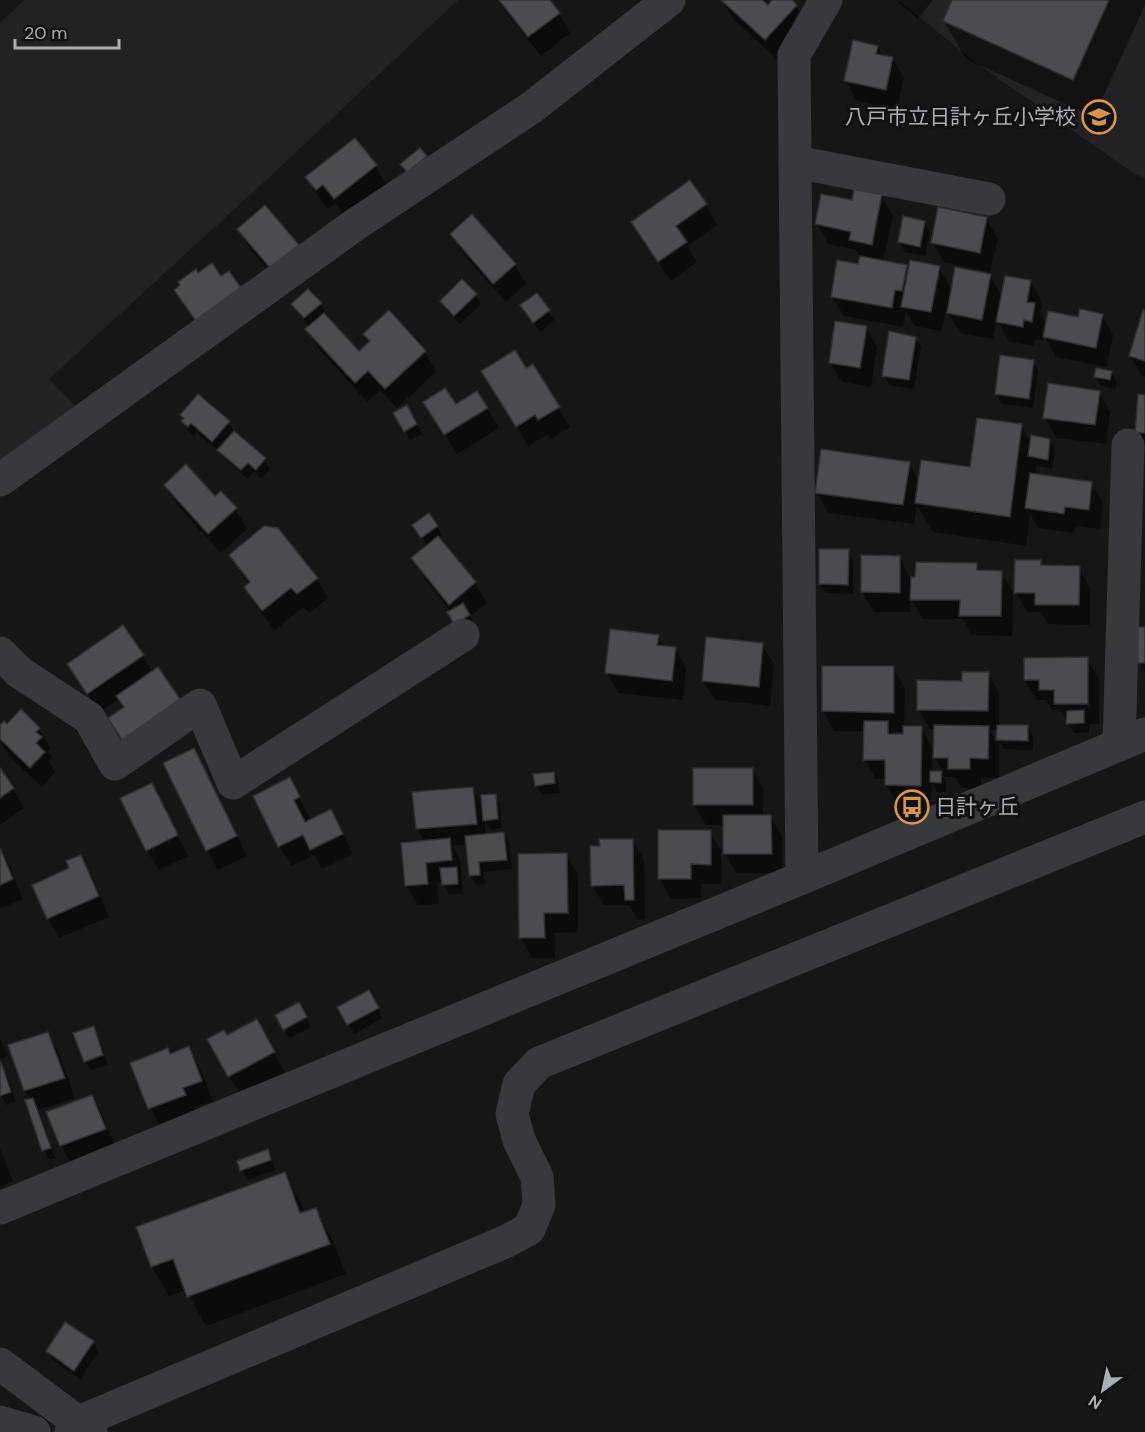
<svg xmlns="http://www.w3.org/2000/svg" width="1145" height="1432" font-family="'DM Sans','Noto Sans JP',sans-serif">
<rect width="100%" height="100%" fill="#161617"/>
<g fill="#222224">
<path d="M24,0H458L276,171L49,379L77,408L0,465V23Z"/>
<path d="M898,0H1145V178L1133,173L975,62Z"/>
</g>
<g fill="#0007" fill-rule="evenodd">
<path d="M499,0H548L559,14L570,33L541,56L506,12Z"/>
<path d="M722,0H759L768,7L774,0H789L796,6L808,26L777,59L734,20Z"/>
<path d="M895,0H933L918,19Z"/>
<path d="M954,0H1145V5L1094,117L966,59L944,21Z"/>
<path d="M878,47L883,57L892,58L904,78L897,109L857,101L846,81Z"/>
<path d="M355,140L376,166L387,186L347,218L335,204L328,209L319,197L307,177Z"/>
<path d="M690,182L706,205L717,225L688,246L697,262L671,281L644,242L633,222Z"/>
<path d="M881,196L893,216L883,262L906,266L909,273L939,267L952,291L990,275L1003,298L1031,282L1042,302L1040,314L1047,326L1102,315L1113,335L1107,367L1056,357L1044,335L1043,341L1035,339L1034,346L1009,342L997,320L993,339L960,333L946,309L942,331L914,326L906,311L903,327L844,316L832,297L859,266L861,258L856,250L828,244L817,224L853,202Z"/>
<path d="M264,207L283,287L250,249L239,229Z"/>
<path d="M986,219L998,239L990,272L944,262L932,242Z"/>
<path d="M924,222L930,232L925,256L905,252L899,242Z"/>
<path d="M452,234L515,265L526,284L506,302L463,254Z"/>
<path d="M475,295L481,304L460,324L447,311L442,301Z"/>
<path d="M536,295L554,320L540,332L522,306Z"/>
<path d="M320,304L326,314L324,315L358,354L370,343L365,334L389,312L425,352L436,372L397,408L380,390L367,402L319,349L307,330L310,327L299,314L293,305Z"/>
<path d="M1145,312V377L1142,376L1130,356Z"/>
<path d="M866,327L877,347L871,387L842,382L830,363Z"/>
<path d="M915,338L921,347L914,389L889,385L884,375Z"/>
<path d="M1033,361L1038,371L1033,408L1002,404L996,394Z"/>
<path d="M526,370L558,408L570,427L551,439L548,434L528,446L495,391Z"/>
<path d="M1111,372L1117,382L1115,389L1101,386L1095,376Z"/>
<path d="M1099,392L1110,412L1106,444L1056,438L1045,418Z"/>
<path d="M1145,396V446L1137,432Z"/>
<path d="M407,407L422,434L410,440L395,413Z"/>
<path d="M487,408L499,428L457,454L436,422Z"/>
<path d="M183,421L228,422L234,431L264,459L270,469L262,479L254,472L248,479L225,459L219,449L218,450L196,432L194,436L188,431Z"/>
<path d="M1021,426L1031,443L1050,440L1055,450L1052,469L1037,466L1035,475L1091,483L1103,503L1100,529L1076,526L1074,533L1038,528L1030,514L1026,546L933,532L917,505L914,524L828,513L817,493L909,463L919,481L971,469Z"/>
<path d="M166,485L215,498L235,509L247,529L221,553L177,505Z"/>
<path d="M437,526L442,536L439,538L475,583L487,603L470,616L475,625L461,633L451,612L424,578L413,559L428,546L420,535Z"/>
<path d="M848,551L853,560V594L826,593L820,583Z"/>
<path d="M231,555L317,579L328,598L309,613L303,607L275,630L257,607L246,588L250,584L242,575Z"/>
<path d="M899,557L911,579H917L977,565L981,572H1001L1013,592L1012,636L972,635L963,619H923L910,597V612H874L862,592Z"/>
<path d="M1040,562L1043,567H1079L1090,587V625L1048,624L1041,612H1027L1016,592Z"/>
<path d="M1145,628V672L1140,663Z"/>
<path d="M658,636L665,648H675L686,668L683,700L618,693L607,673Z"/>
<path d="M762,645L774,664L770,706L715,700L703,681Z"/>
<path d="M143,655L152,673L135,758L110,719L125,708L120,699L100,712L80,684L69,664Z"/>
<path d="M1087,659L1099,679V724H1089V733H1074L1059,709L1052,710L1046,700H1037L1025,680Z"/>
<path d="M893,668L905,688L904,727L921,728L935,752V729H930L918,709L963,683L988,673L999,693V726L1027,727L1033,736V750L1004,749L999,742V778H981V789L961,788L955,777H943L946,782V792H937L932,782L931,805H898L886,785V779H876L865,759L866,731H834L823,711ZM990,730H998V745ZM892,732H904V735H894ZM932,753L944,773H932Z"/>
<path d="M7,726L39,729L50,748L48,751L52,757L49,761L55,772L42,787L9,756L0,739V727ZM41,735V739L31,749L29,747Z"/>
<path d="M752,769L763,789V817H771L782,836V873H736L725,853V825H706L694,805Z"/>
<path d="M205,770L247,856L218,870L207,850Z"/>
<path d="M0,771L13,789L24,808L0,825Z"/>
<path d="M554,773L559,783L560,793L542,795L536,785Z"/>
<path d="M289,779L311,820L330,811L353,854L322,869L314,855L291,866L279,846L255,796Z"/>
<path d="M473,788L483,807L495,795L500,805L502,828L490,830L485,821L486,835L504,833L509,843L512,869L483,872L485,884L476,885L470,876L468,845L453,846L460,860L463,894H449L443,882H437L439,904L418,905L406,885L425,842L417,829Z"/>
<path d="M163,805L188,856L159,870L147,850Z"/>
<path d="M710,832L721,851L722,884H701V898L671,899L660,879Z"/>
<path d="M632,840L644,860L645,919L638,920L629,905H604L592,885Z"/>
<path d="M0,849L7,860L23,899L0,909Z"/>
<path d="M566,855L578,874V932L555,933V958H532L521,938Z"/>
<path d="M80,857L92,876L109,917L59,938L48,918L71,869Z"/>
<path d="M369,992L383,1018L354,1034L339,1008Z"/>
<path d="M298,1004L311,1027L290,1038L277,1016Z"/>
<path d="M93,1028L98,1037L108,1065L91,1070L85,1061Z"/>
<path d="M48,1034L59,1053L75,1098L39,1110L55,1158L49,1160L44,1150L27,1101L31,1100L25,1091L10,1046Z"/>
<path d="M227,1037L268,1041L285,1073L241,1096L229,1076Z"/>
<path d="M0,1038L8,1056L0,1059Z"/>
<path d="M189,1048L200,1068L213,1101L193,1108L196,1115L161,1128L150,1108L132,1064L170,1055Z"/>
<path d="M0,1064L6,1073L16,1101L6,1105L0,1092Z"/>
<path d="M92,1096L103,1116L116,1149L72,1165L61,1146L48,1113Z"/>
<path d="M0,1148L13,1181L0,1187Z"/>
<path d="M267,1151L276,1170L247,1180L239,1162Z"/>
<path d="M284,1174L301,1203L305,1213L315,1209L332,1239L346,1274L206,1326L186,1290L169,1296L152,1267L138,1228Z"/>
<path d="M93,1342L98,1352L80,1379L53,1360L47,1351Z"/>
</g>
<g fill="#4a4c4f" stroke="#303033" stroke-width="1.5">
<path d="M499,0H550L560,13L528,37Z"/>
<path d="M721,0H762L768,5L772,0H792L797,5L765,40Z"/>
<path d="M952,0H1109L1073,80L943,21Z"/>
<path d="M853,40L878,46L876,54L893,57L886,90L844,81Z"/>
<path d="M355,138L377,165L334,199L323,185L316,190L305,177Z"/>
<path d="M420,148L427,156L407,172L400,164Z"/>
<path d="M690,180L707,204L676,226L687,242L658,262L631,222Z"/>
<path d="M854,189L882,194L872,245L849,240L851,232L815,224L821,194L852,200Z"/>
<path d="M265,205L299,245L271,269L237,229Z"/>
<path d="M938,207L987,217L980,253L931,243Z"/>
<path d="M472,214L516,264L493,284L450,234Z"/>
<path d="M903,216L925,221L920,247L898,242Z"/>
<path d="M860,256L907,265L902,291L895,290L892,308L831,297L837,260L858,264Z"/>
<path d="M910,260L940,266L931,312L901,307Z"/>
<path d="M212,263L221,276L229,271L242,289L196,321L174,290L180,285L178,282L196,269L198,273Z"/>
<path d="M955,267L991,274L982,320L947,313Z"/>
<path d="M1005,276L1031,280L1027,302L1035,303L1032,322L1024,320L1023,327L996,322Z"/>
<path d="M462,279L477,294L454,316L440,301Z"/>
<path d="M308,289L322,303L304,318L291,304Z"/>
<path d="M537,293L550,310L533,323L520,305Z"/>
<path d="M1080,309L1103,314L1096,348L1043,337L1048,311L1078,317Z"/>
<path d="M389,310L426,351L385,389L368,371L355,383L305,329L324,313L359,351L370,341L363,334Z"/>
<path d="M1143,310L1145,311V361L1129,356Z"/>
<path d="M835,321L867,326L860,368L829,363Z"/>
<path d="M889,331L916,337L909,380L882,376Z"/>
<path d="M515,350L526,368L533,364L560,407L538,420L535,415L516,427L481,371Z"/>
<path d="M1000,355L1034,360L1029,399L995,394Z"/>
<path d="M1096,368L1112,371L1110,380L1094,377Z"/>
<path d="M1048,383L1100,391L1095,425L1043,418Z"/>
<path d="M445,388L456,404L477,391L488,408L444,435L423,402Z"/>
<path d="M198,394L230,421L212,442L191,423L188,427L181,421L184,418L180,415Z"/>
<path d="M1138,394L1145,395V433H1135Z"/>
<path d="M407,405L417,424L404,432L393,413Z"/>
<path d="M977,418L1022,424L1010,517L915,503L921,460L970,467Z"/>
<path d="M234,431L266,458L256,470L248,463L241,470L217,450Z"/>
<path d="M1031,435L1050,439L1048,460L1028,456Z"/>
<path d="M821,449L910,462L903,505L815,493Z"/>
<path d="M186,464L215,496L221,491L237,508L208,534L164,485Z"/>
<path d="M1030,473L1092,482L1089,510L1065,507L1064,514L1025,508Z"/>
<path d="M429,513L438,526L421,538L412,525Z"/>
<path d="M264,526L278,528L318,578L297,594L291,588L262,611L244,587L250,582L229,555Z"/>
<path d="M438,536L476,582L449,605L411,558Z"/>
<path d="M819,549H849L848,585L819,584Z"/>
<path d="M861,555L900,556V593L861,592Z"/>
<path d="M1015,560H1041V565L1080,566L1079,605H1035V593H1014Z"/>
<path d="M916,562L977,563V570L1002,571L1001,616H959L960,600H910L911,577H915Z"/>
<path d="M463,603L470,615L454,624L447,612Z"/>
<path d="M123,625L144,655L87,694L67,664Z"/>
<path d="M1136,627H1145V663H1138Z"/>
<path d="M610,629L659,635L657,645L676,647L672,681L605,673Z"/>
<path d="M706,637L763,643L759,687L702,681Z"/>
<path d="M1088,657V704H1054V690H1039V680H1024V658Z"/>
<path d="M822,666H894V713L822,711Z"/>
<path d="M158,667L180,699L122,740L108,718L124,707L116,696Z"/>
<path d="M962,672H989L988,711L917,710V680L962,681Z"/>
<path d="M21,709L40,728L36,732L42,737L36,743L45,752L30,768L0,739V725L4,721L7,724Z"/>
<path d="M1084,710V723L1066,724L1067,711Z"/>
<path d="M864,721H888V734H903V726H922L921,786L885,785V760H863Z"/>
<path d="M934,725L989,726L988,759L970,758V769H948V758H933Z"/>
<path d="M997,725H1028V741L996,740Z"/>
<path d="M194,748L237,836L206,851L163,763Z"/>
<path d="M0,768L14,788L0,798Z"/>
<rect x="693" y="768" width="60" height="37"/>
<path d="M930,771H942L941,783L930,782Z"/>
<path d="M554,772L555,783L535,786L533,774Z"/>
<path d="M290,777L300,797L294,800L305,822L331,809L343,834L310,850L303,835L278,847L253,796Z"/>
<path d="M152,783L178,835L146,851L120,798Z"/>
<path d="M473,787L477,824L416,829L412,792Z"/>
<path d="M496,794L498,819L483,821L481,795Z"/>
<path d="M723,815H771L772,854H723Z"/>
<path d="M658,830H711V865L691,864V879H658Z"/>
<path d="M504,832L507,860L479,862L480,875L469,876L465,836Z"/>
<path d="M450,838L452,860L426,863L428,884L405,886L401,843Z"/>
<path d="M599,839H633L634,900H625L624,885L591,886L590,846H600Z"/>
<path d="M0,848L13,879L0,885Z"/>
<path d="M567,853L568,913H544L545,938H519L518,854Z"/>
<path d="M81,855L99,896L47,919L32,885L69,868L66,861Z"/>
<path d="M457,867L458,884L442,885L440,868Z"/>
<path d="M369,990L379,1008L347,1025L337,1007Z"/>
<path d="M299,1002L307,1017L283,1030L275,1015Z"/>
<path d="M257,1019L275,1052L228,1077L207,1039L224,1030L227,1035Z"/>
<path d="M94,1026L103,1055L84,1062L73,1033Z"/>
<path d="M48,1032L65,1078L24,1091L8,1045Z"/>
<path d="M189,1046L202,1081L183,1088L186,1095L148,1109L130,1063L168,1048L170,1054Z"/>
<path d="M0,1062H1L11,1092L0,1096Z"/>
<path d="M92,1095L106,1129L60,1146L46,1112Z"/>
<path d="M33,1098L51,1148L42,1151L25,1100Z"/>
<path d="M268,1149L271,1160L240,1171L237,1161Z"/>
<path d="M285,1172L300,1213L316,1208L330,1244L187,1297L173,1259L151,1267L136,1227Z"/>
<path d="M65,1322L94,1341L74,1371L46,1351Z"/>
</g>
<g fill="none" stroke-linecap="round" stroke-linejoin="round">
<g stroke="#37393c" stroke-width="33">
<path d="M795,162L989,199"/>
<path d="M0,480L356,224L531,108L669,0"/>
<path d="M0,653L19,672L89,718L115,764L200,705L233,783L463,635"/>
<path d="M1119,745L1128,445"/>
<path d="M802,878L794,55L826,0"/>
<path d="M0,1208L802,878L1145,734"/>
<path d="M0,1364L91,1432"/>
<path d="M0,1422L34,1432"/>
<path d="M71,1432L79,1422L507,1241L529,1229L539,1205L537,1177L519,1140L512,1114L519,1084L539,1063L1145,817"/>
</g>
</g>
<defs>
<symbol id="school-ring" viewBox="-11 -11 22 22"><circle r="9.5" fill="#111112" stroke="#db954a" stroke-width="1.5"/><path d="M0-5L7-2L0 1L-7-2ZM-4 1L0 2.5L4 1V4Q0 6-4 4Z" fill="#db954a"/></symbol>
<symbol id="bus-ring" viewBox="-11 -11 22 22"><circle r="9.5" fill="#111112" stroke="#db954a" stroke-width="1.5"/><path d="M-5-6H5V4H4V6H2V4H-2V6H-4V4H-5ZM-3.5-4V0h7V-4ZM-3.5 1.2v1.5H-2V1.2ZM2 1.2v1.5H3.5V1.2Z" fill="#db954a"/></symbol>
</defs>
<g fill-rule="evenodd">
<use href="#school-ring" x="1080" y="98" width="38" height="38"/>
<use href="#bus-ring" x="893" y="788" width="38" height="38"/>
</g>
<g text-anchor="middle" stroke-width="6" stroke-linejoin="round" paint-order="stroke">
<g font-size="21" fill="#a9afb6" stroke="#111112" text-anchor="end">
<text x="1076" y="124">八戸市立日計ヶ丘小学校</text>
<text x="935" y="814" text-anchor="start">日計ヶ丘</text>
</g>
</g>
<g transform="translate(1103 1390) rotate(213)" stroke="#111112" stroke-width="4.5" paint-order="stroke">
<path d="M0-4.5L10 22L0 15L-10 22Z" fill="#a9afb6"/>
<text y="-9" font-size="16" font-weight="bold" text-anchor="middle" fill="#a9afb6">N</text>
</g>
<path d="M15 39v9h104v-9" fill="none" stroke="#a9afb6" stroke-width="3"/>
<text x="24" y="39" font-size="18" fill="#a9afb6" stroke="#111112" stroke-width="4.5" paint-order="stroke">20 m</text>
</svg>
